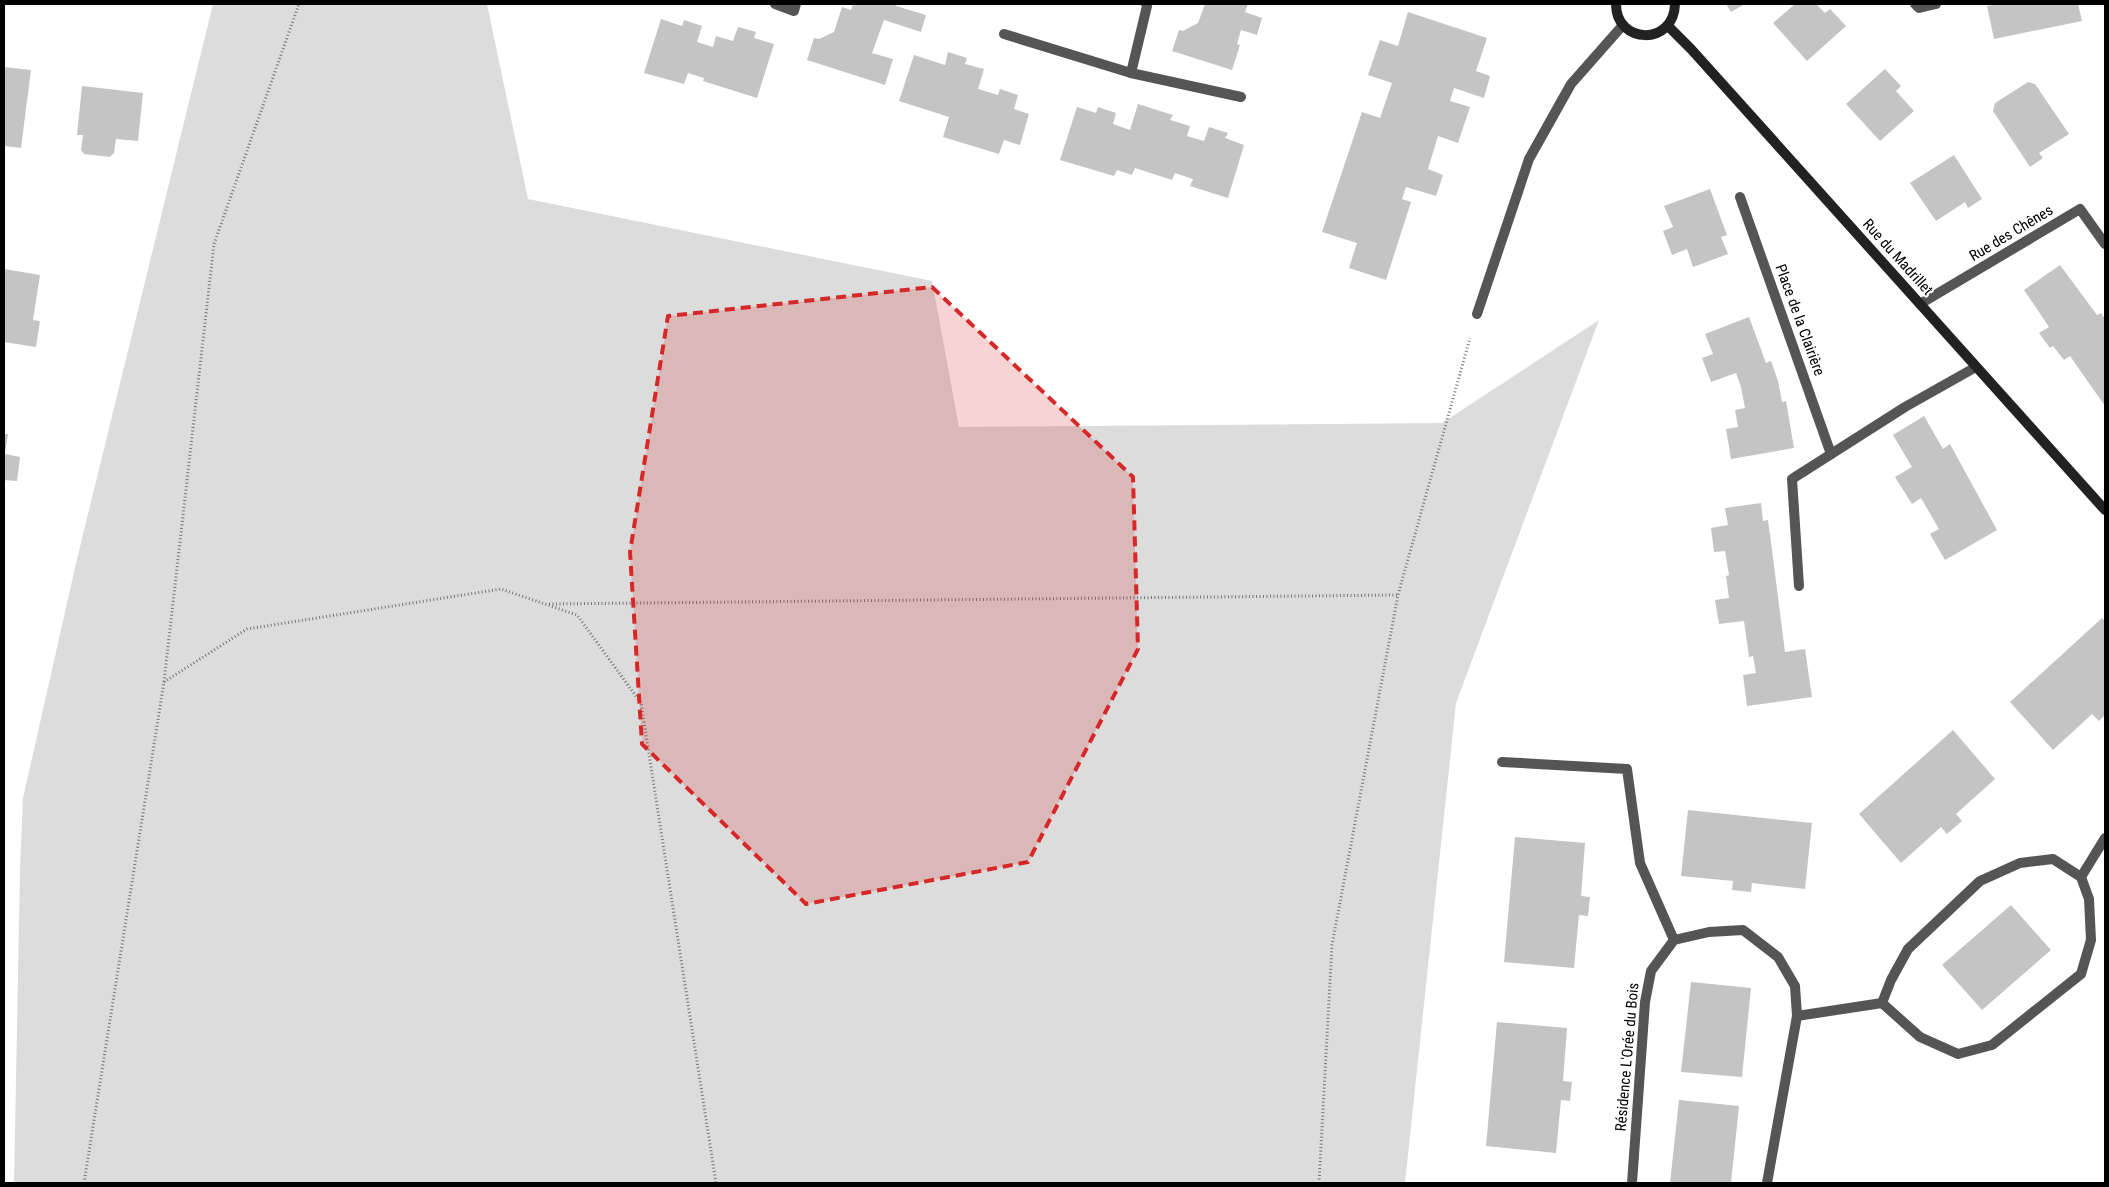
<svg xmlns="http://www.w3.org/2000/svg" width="2109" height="1187" font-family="'Roboto Condensed',sans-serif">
<rect width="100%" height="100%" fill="#fff"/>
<path fill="#dcdcdc" d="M213,4H487L528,199L932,281L959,427L1442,423L1599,320L1456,703L1405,1183H14L20,870L23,798L77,559Z"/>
<g fill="#c4c4c4">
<path d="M853,4H896V6L926,15L921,32L884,20L872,53L893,59L885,85L807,60L814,38L819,39L834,32L842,7L851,10Z"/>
<path d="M1205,4H1248L1245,12L1262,18L1257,35L1241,30L1237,44L1240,45L1232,70L1172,51L1179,30L1183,31L1198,23Z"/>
<path d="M1726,4H1745L1731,12Z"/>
<path d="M1795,4H1816L1825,13L1830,9L1846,26L1807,61L1773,23Z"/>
<path d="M2000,4H2078L2082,21L1994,39L1987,6Z"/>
<path d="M1408,12L1487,38L1476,71L1490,76L1484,98L1454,88L1450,101L1470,107L1458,143L1438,136L1428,169L1443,175L1436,196L1406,187L1402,199L1411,202L1386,280L1349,268L1357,243L1322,232L1362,112L1380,118L1392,83L1368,75L1380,40L1398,46Z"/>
<path d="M661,19L682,26L684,20L702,26L697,42L713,47L716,36L733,41L738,27L756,32L754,38L774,44L757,98L703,81L704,78L688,73L684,84L644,73Z"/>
<path d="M948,52L967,58L965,64L984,69L978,89L998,95L1000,89L1018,95L1014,109L1029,114L1020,145L1004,140L999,154L943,137L949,117L899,101L914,55L945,65Z"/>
<path d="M4,67L31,70L21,148L4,146Z"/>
<path d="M1885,69L1901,86L1896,91L1914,111L1880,141L1846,104Z"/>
<path d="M2028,82L2035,84L2069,134L2039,153L2043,158L2030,167L1993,111L1995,103Z"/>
<path d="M82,86L143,93L138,141L116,139L114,153L110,157L84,154L81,150L83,135H77Z"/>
<path d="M1138,104L1173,115L1170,120L1190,126L1187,136L1204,141L1209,127L1228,133L1225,138L1244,145L1228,198L1190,186L1193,179L1175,173L1172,180L1135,168L1132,175L1117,170L1114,176L1060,160L1077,107L1096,113L1098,107L1116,113L1113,124L1130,130Z"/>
<path d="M1954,155L1982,199L1968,208L1965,202L1936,221L1910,183Z"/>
<path d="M1710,189L1727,235L1721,237L1728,254L1693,267L1687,249L1672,255L1663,231L1673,227L1664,206Z"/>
<path d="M2060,265L2097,315L2101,313L2105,319V406L2070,356L2064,360L2053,346L2050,348L2039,333L2049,327L2024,290Z"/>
<path d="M4,269L40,275L33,320L40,321L36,347L4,342Z"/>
<path d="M1749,317L1766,363L1771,361L1778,381L1782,402L1786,401L1794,448L1731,459L1726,429L1738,427L1735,410L1745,408L1741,387L1736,373L1711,382L1702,358L1713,354L1705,334Z"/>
<path d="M1924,416L1943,449L1950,444L1997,530L1945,560L1930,534L1939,529L1921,498L1912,504L1895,477L1912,467L1893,435Z"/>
<path d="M4,434H8L5,454L20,457L17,481L4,480Z"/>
<path d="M1761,503L1763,521L1768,520L1771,542L1785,652L1805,649L1812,697L1747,706L1743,675L1756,673L1753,656L1749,657L1744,621L1719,624L1715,600L1729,598L1726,576L1729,575L1725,551L1714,552L1711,528L1728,525L1725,508Z"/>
<path d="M2102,618L2105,621V715L2099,721L2092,714L2053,750L2010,702Z"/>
<path d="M1953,730L1995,779L1956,814L1962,821L1947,834L1941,827L1901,863L1859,814Z"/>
<path d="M1688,810L1812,823L1805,889L1752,883L1751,892L1732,890L1733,881L1681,876Z"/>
<path d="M1515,837L1585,843L1581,896L1590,897L1588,916L1579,915L1574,968L1504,962Z"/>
<path d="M2011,905L2051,950L1982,1010L1942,965Z"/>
<path d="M1691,982L1751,988L1742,1077L1681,1072Z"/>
<path d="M1497,1022L1567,1028L1563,1081L1572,1082L1570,1101L1561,1100L1556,1153L1486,1146Z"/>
<path d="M1679,1100L1739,1106L1731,1183H1670Z"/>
</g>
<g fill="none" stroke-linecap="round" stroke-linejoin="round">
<g stroke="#777" stroke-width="3" stroke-dasharray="1 2.5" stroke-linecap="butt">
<path d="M549,604L1398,595"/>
<path d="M164,682L247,629L501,589L577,615L641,703L716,1183"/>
<path d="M84,1183L164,682L214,244L299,4"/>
<path d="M1319,1183L1332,945L1398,595L1470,338"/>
</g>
<g stroke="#555" stroke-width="10">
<path d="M1915,4L1919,8L1936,4"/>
<path d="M1502,762L1627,769L1640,863L1674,940"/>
<path d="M2081,877L2105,838"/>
</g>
<g stroke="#555" stroke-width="10">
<path d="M775,4L794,11L796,4"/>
<path d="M1146,4L1147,6L1131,73L1241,97"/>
<path d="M1004,34L1131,73"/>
<path d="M1740,197L1831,454"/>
<path d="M1920,304L2080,209L2105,244"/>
<path d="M1477,314L1529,159L1571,84L1623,25"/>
<path d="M1799,586L1792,479L1905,407L1976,367"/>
<path d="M2053,859L2081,877L2089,899L2091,940L2081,974L1992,1045L1958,1054L1920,1037L1882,1003L1891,980L1908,949L1980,881L2020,863Z"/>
<path d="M1797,1016L1882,1003"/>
<path d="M1632,1183L1645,1002L1651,971L1674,940L1709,932L1743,930L1778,957L1795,986L1797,1016L1767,1183"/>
</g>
<g stroke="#222" stroke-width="10">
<path d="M1616,4C1616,45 1674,46 1675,4"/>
<path d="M1668,26L1691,49L2105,510"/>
</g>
</g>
<path fill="#d62828" fill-opacity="0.2" stroke="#d62828" stroke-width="4" stroke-dasharray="10 6" stroke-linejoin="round" d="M932,287L1133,477L1138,649L1028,862L806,904L642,744L630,552L668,316Z"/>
<g text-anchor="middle" stroke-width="4" stroke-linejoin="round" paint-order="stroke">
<g font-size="15" fill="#000" stroke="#fff">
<text transform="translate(2011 233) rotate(-31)" y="5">Rue des Chênes</text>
<text transform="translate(1898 257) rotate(48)" y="5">Rue du Madrillet</text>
<text transform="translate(1800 320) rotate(70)" y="5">Place de la Clairière</text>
<text transform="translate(1627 1057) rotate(-85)" y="5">Résidence L'Orée du Bois</text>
</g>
</g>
<rect width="2109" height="1187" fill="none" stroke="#000000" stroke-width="10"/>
</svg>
